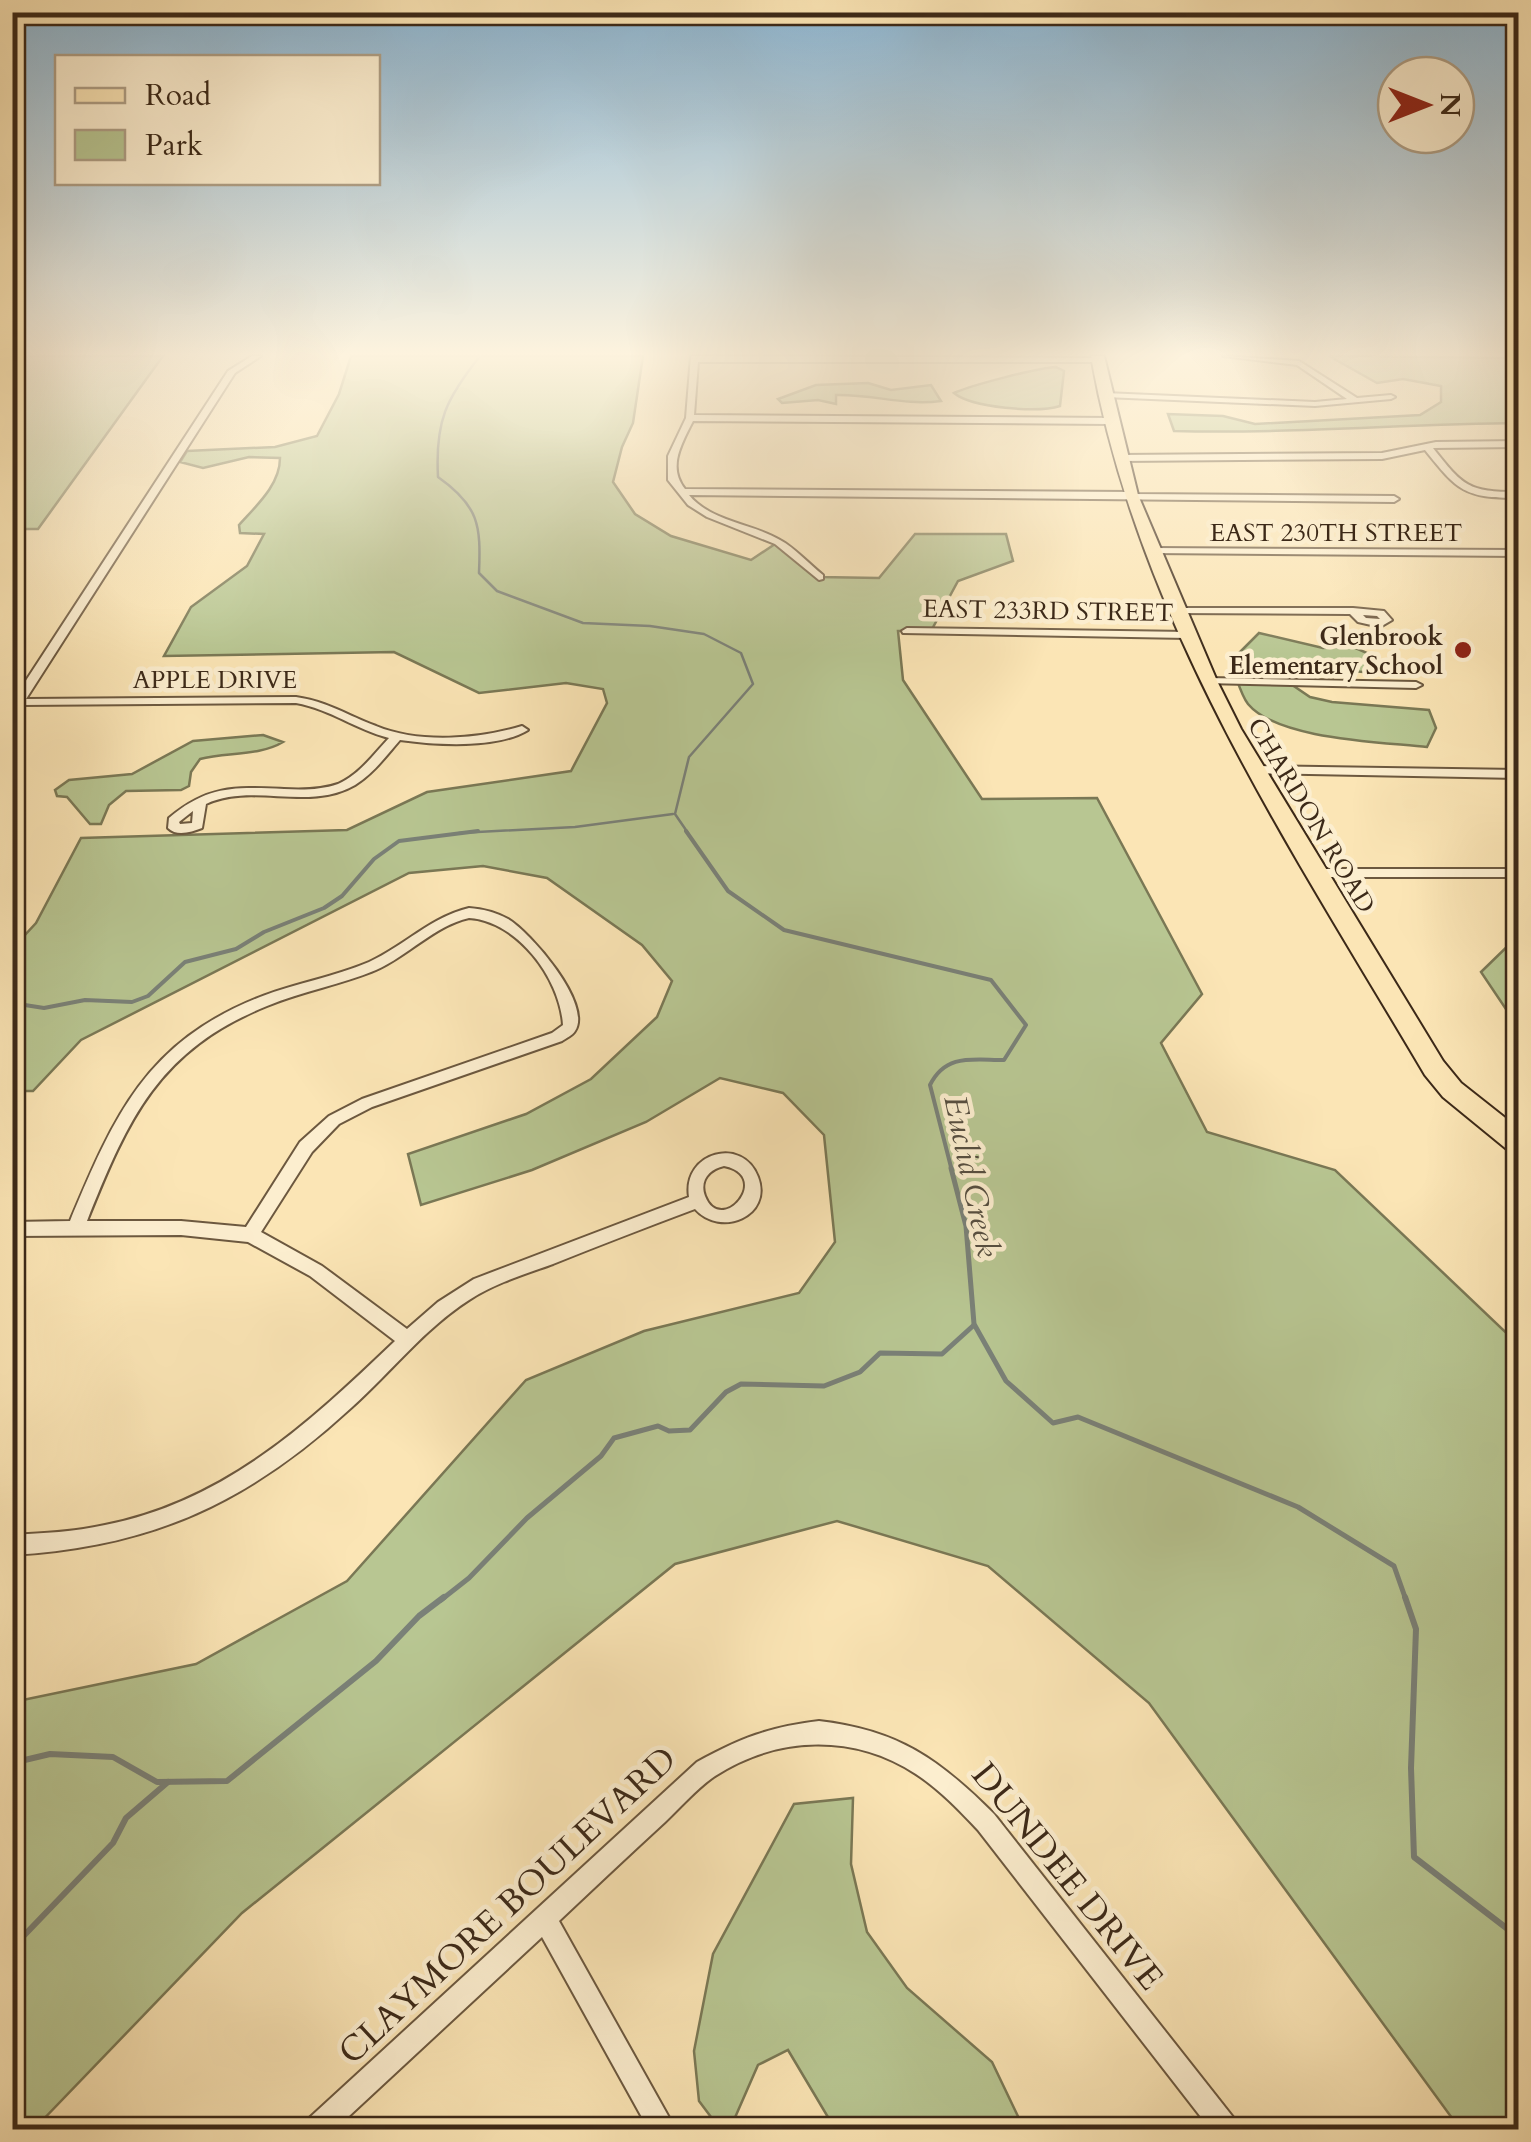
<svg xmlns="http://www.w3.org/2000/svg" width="1531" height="2142" font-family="Cardo,serif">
<rect width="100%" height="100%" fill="#fbe5b5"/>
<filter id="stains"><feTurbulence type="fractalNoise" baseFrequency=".002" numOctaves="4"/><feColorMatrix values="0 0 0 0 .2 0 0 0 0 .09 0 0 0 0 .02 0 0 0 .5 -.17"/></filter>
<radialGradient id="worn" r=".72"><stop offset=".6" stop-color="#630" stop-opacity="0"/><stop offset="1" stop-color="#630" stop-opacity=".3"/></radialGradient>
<g fill="#b8c692" stroke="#7a7855" stroke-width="2.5">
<path d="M13,356H163L38,529H13Z"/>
<path d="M351,356H643L633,423L622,447L613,482L635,514L671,536L751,560L778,542L819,577L879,578L915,534H1006L1013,561L958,581L931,631H898L903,680L982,799L1097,798L1202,994L1161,1043L1207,1132L1335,1170L1518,1344V2129H1460L1149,1703L988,1566L837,1521L675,1564L242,1913L34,2129H13V1702L196,1664L347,1581L526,1380L644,1331L799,1293L835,1242L824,1135L783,1093L720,1078L646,1122L532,1170L421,1205L408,1154L526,1114L591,1079L657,1017L672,981L642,945L547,878L483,866L409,873L81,1040L33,1091H13L12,949L36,923L81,838L347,830L427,792L571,771L607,703L603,689L566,683L479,693L394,652L164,656L191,607L247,566L264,534L240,533L239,525C256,506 280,485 280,458L249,457L203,468L180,462L187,451L275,447L317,436L339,394Z"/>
<path d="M1329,356L1518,358V423C1403,424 1289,434 1174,431L1168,414L1223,416L1255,424L1420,415L1441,402V386L1403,379L1377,383Z"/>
<path d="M1056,367L1064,371L1060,406C1038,413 972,408 954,393C972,385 1037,368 1056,367Z"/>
<path d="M868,383L891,390L931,385L941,401C904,406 873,394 836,395V404L818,400L782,403L778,399L816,385Z"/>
<path d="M1259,633L1323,648L1351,646L1367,653L1377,667L1374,673L1318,668L1282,678L1310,697L1332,702L1429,710L1436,728L1427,747C1383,742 1278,740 1248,704C1240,694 1236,674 1230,662Z"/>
<path d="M263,735L283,742C260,756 226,752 200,759L191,772L189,786L181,790L126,791L109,805L101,824H90L67,797L57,796L55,790L69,780L132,774L193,741Z"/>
<path d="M1518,936V1027L1481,972Z"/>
<path d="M853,1798L851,1864L867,1932L907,1988L992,2062L1024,2129H835L788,2050L758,2065L730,2129H720L699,2101L694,2051L713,1954L794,1804Z"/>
</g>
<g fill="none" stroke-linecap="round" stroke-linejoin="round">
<g stroke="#7a8178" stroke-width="2.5">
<path d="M480,356C446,399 435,421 438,477C479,506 481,525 479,573L497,591L583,623L650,626L704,634L741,653L753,684L689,757L675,814L688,833"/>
<path d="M459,833L575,827L673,814"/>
</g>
<g stroke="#7a8178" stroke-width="4">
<path d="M686,831L728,891L784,930L991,980L1026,1025L1004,1060C973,1060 946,1053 930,1085L952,1171"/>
<path d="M12,1003L44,1008L85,1000L132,1002L148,996L185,962L236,949L264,932L324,908L342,896L374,859L399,841L478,831"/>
</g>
<g stroke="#7a8178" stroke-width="5">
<path d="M951,1168L966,1226L974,1324L1006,1381L1053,1423L1078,1417L1298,1507L1394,1566L1406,1600"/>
<path d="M441,1600L469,1578L527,1518L601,1456L614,1438L658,1426L669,1431L690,1430L726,1392L741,1384L824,1386L860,1372L880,1353L942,1354L974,1325"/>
</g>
<g stroke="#7a8178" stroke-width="6">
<path d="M1405,1597L1416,1629L1411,1768L1414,1857L1518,1937"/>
<path d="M12,1763L50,1754L113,1757L157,1782L227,1781L376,1661L419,1616L444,1597"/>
<path d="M12,1948L113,1843L126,1818L168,1782"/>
</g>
<defs>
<g id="minor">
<path d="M252,356H261L235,373L26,699L296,697C326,701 349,716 376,726C420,744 478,739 522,726L528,730C497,749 436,745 400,740C386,756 373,774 355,785C309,812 252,782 206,804L202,828C191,832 177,837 168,828L169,818C208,785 235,787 284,789C302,790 321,790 338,784C359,775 374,754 389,738C357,730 330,709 296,703L21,705L18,710L12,711V702L228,371ZM193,811L192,823L180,824L179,822Z"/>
<path d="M691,356L1098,358H1101V362H698L694,415L1111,418L1115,421L1111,424L693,421C682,443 667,467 685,489L1130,492L1134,494L1394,496L1399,499L1394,502L689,495C711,522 752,523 780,540C795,548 809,564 823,575V579L819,580L775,544L707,517L688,505L668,480V456L686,418Z"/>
<path d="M1223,356L1299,361L1357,398L1391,395L1395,397L1391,399L1315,406L1105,397L1101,395L1105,393L1315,402L1347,399L1297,365Z"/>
<path d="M1518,441V447L1433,448C1463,486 1468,492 1518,492V498C1464,498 1458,491 1425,450L1382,459L1120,461L1116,458L1120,455L1382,453L1436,442Z"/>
<path d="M1153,548L1518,550V556L1150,553V549Z"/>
<path d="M1178,608H1353L1384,611L1392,620L1380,627L1358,622L1350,614L1174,613V609ZM1363,615L1377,616L1380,619L1366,618Z"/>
<path d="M907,628L1188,632L1193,635L1188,638L903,633L902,631Z"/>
<path d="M1208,678L1416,682L1422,685L1416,688L1204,683L1202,681Z"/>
<path d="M1255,766L1518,770V778L1251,773V767Z"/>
<path d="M1317,869H1518V877H1317L1310,873Z"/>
<path d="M469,908C483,909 495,912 508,919C530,932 593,1004 575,1031C572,1036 566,1038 562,1041L372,1107L339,1124L312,1152L261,1232L322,1266L407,1329L438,1302L474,1279L689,1197C682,1152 743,1136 758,1177C773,1216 721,1238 695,1209C647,1227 600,1245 553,1264C525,1274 495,1283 469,1300C424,1329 392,1371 352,1407C249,1502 153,1547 12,1555V1535C44,1533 74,1532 105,1525C226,1501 309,1423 395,1341L310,1276L248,1242L181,1235L12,1236V1222L70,1221C114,1116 146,1042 260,997C296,983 334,977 369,962C404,946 431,917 469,908ZM469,918C517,921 560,978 563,1025L552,1033L362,1099L329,1116L300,1142L246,1227L181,1221H87C128,1119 158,1050 267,1006C302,991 341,985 376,970C408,956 434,926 469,918ZM724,1166C774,1176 721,1237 705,1196C699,1180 710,1169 724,1166Z"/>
<path d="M819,1721C898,1730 939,1759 994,1814L1236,2121L1240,2130H1211L978,1830C959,1810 939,1789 916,1774C853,1733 777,1736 715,1776C697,1788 681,1807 665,1822C629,1855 594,1888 559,1921L676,2130H649L542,1937L334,2130H302L306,2121L697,1762C741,1738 769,1727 819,1721Z"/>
</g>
<path id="primary" d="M1091,356H1104L1138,495L1217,681L1241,729L1443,1061L1461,1083L1518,1128V1154L1509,1151L1443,1097L1425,1075C1290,846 1138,622 1091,356Z"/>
</defs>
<use href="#minor" stroke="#6c583f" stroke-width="4"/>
<use href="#primary" stroke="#3c2918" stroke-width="4"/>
<use href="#minor" fill="#fceecf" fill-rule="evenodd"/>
<use href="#primary" fill="#fbe5b5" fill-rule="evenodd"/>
</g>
<linearGradient id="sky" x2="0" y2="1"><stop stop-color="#8cb7d5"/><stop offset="0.54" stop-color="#fdf3de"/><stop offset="1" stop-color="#fdf3de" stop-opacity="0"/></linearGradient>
<rect width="1531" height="655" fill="url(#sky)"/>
<circle fill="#8f2418" stroke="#fceecf" stroke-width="4" cx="1463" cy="650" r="10"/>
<g text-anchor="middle" stroke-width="9" stroke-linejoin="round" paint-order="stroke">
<g font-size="25" fill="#3c2918" stroke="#fceecf">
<text x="1336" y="541">EAST 230TH STREET</text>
<text transform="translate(1048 610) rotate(1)" y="9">EAST 233RD STREET</text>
<text x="215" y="688">APPLE DRIVE</text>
<text transform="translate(1312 815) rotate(59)" y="9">CHARDON ROAD</text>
</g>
<g font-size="25" font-weight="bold" fill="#3c2918" stroke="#fceecf" text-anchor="end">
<text x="1443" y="645">Glenbrook<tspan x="1443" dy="29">Elementary School</tspan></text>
</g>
<g font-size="32" font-style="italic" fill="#564e40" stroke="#fceecf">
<text transform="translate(972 1176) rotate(78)" y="11">Euclid Creek</text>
</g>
<g font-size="35" fill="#3c2918" stroke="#fceecf">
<text transform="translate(1068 1876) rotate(51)" y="12">DUNDEE DRIVE</text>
<text transform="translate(507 1905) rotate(-43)" y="12">CLAYMORE BOULEVARD</text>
</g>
</g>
<rect width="1531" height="2142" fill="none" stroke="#fbe5b5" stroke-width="50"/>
<rect x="15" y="15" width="1501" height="2112" fill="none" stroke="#3c2918" stroke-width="5"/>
<rect x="25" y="25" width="1481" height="2092" fill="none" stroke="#3c2918" stroke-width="2.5"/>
<rect x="55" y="55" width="325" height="130" fill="#fceecf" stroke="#af9f86" stroke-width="2.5"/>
<rect x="75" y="88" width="50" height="15" fill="#fbe5b5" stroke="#af9f86" stroke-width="2.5"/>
<text x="145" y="105" font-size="30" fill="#3c2918">Road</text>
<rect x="75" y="130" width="50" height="30" fill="#b8c692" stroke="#af9f86" stroke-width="2.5"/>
<text x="145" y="155" font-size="30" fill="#3c2918">Park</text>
<g transform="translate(1426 105) rotate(90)"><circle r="48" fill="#fceecf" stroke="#af9f86" stroke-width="2.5"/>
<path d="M0-8L18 38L0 25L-18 38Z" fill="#8f2418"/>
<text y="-15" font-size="28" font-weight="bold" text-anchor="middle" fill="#3c2918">N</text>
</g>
<rect width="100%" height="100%" filter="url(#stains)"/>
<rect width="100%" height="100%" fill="url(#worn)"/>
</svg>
